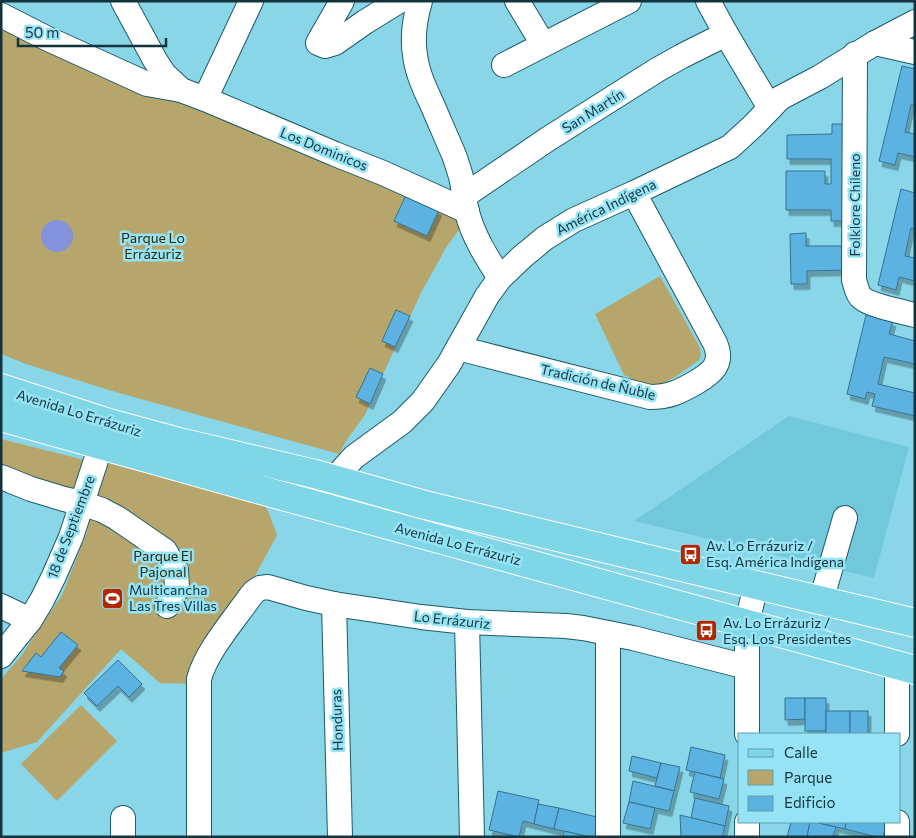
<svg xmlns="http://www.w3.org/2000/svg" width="916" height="838" font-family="Commissioner,sans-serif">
<defs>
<filter id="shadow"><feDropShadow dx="3" dy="5.5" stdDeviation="0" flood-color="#0004"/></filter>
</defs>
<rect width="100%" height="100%" fill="#88d6e8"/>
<path fill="#71c8db" d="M789,416L909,447L874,578L634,521Z"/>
<g fill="#b6a66c">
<path d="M1,14L465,222L447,246L422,291L383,374L365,415L346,441L339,454L112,391L26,364L1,354Z"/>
<path d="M660,276L698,344C701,351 702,354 699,360C689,367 665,386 654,386C644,386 633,379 624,375L595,314Z"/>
<path d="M1,439L85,460L75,492L1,469Z"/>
<path d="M108,463L264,504L269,513L277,535L256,574L191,670V684L160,683L121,649L37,742L1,753V679L21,656L62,595L87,532L97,483Z"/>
<path d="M81,705L117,741L57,801L21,764Z"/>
</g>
<circle fill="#8392da" cx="57" cy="236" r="16"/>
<g fill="#5cb3e2" stroke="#347191" filter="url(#shadow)">
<path d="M902,66L915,69V105H911L905,132L915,134V157L898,153L895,165L879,161Z"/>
<path d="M832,124H849V221H831V210H786V171H825V184H831V159H787V135L832,134Z"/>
<path d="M901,189L915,193V229L911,228L905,256L915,258V281L899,277L896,290L878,285Z"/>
<path d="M406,195L439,210L427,236L394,221Z"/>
<path d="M806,233V246H848L849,270L807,271V284H791L790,234Z"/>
<path d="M396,310L410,316L395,347L382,341Z"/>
<path d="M866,315L893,321L889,334L915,341V364L884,357L878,384L915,393V416L872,406L875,394L867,392L865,399L847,394Z"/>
<path d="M370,368L383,374L370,404L356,397Z"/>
<path d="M61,632L78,645L59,668L64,671L60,677L22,671L36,653L41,657Z"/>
<path d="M118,660L142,684L129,697L118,686L97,706L84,693Z"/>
<path d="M785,698H805V719L785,720Z"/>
<rect x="805" y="698" width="21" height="33"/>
<rect x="826" y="711" width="24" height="23"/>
<rect x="850" y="711" width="18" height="23"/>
<path d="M691,747L725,755L720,778L686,770Z"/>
<path d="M632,756L661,763L657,778L629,771Z"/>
<path d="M661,763L680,767L674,791L655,786Z"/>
<path d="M695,772L724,779L719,799L690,792Z"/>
<path d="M633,781L674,791L669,811L629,802Z"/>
<path d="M498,791L539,800L534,824L523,821L519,837L489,830Z"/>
<path d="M695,798L729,806L725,826L691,818Z"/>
<path d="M629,802L655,808L650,829L623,823Z"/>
<path d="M538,804L559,808L554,829L534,824Z"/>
<path d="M559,808L601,818L597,837H590L554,829Z"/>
<path d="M680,815L725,826L722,837H681Z"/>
<path d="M791,822H810L807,837H787Z"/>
<path d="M810,822H815L836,827L833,837H807Z"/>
<path d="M815,822H846L845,829Z"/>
<path d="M846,822H887L883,837H877L845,829Z"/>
<path d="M564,831L590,837H563Z"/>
</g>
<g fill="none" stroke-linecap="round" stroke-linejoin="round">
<defs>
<g id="minor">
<path d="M123,1L155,60L164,74L181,90L205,99L335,154L383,173L467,211"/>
<path d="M342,1L318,43L325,46L335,43L365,22L399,1"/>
<path d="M420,1C415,18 412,37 415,55C417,72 424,87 431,102C439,120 446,137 454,155C457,164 460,172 462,181C464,191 464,202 467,212C473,236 487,258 500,278"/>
<path d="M517,1L543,44"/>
<path d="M708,1L726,34L770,108"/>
<path d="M1,15L46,38L147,84L181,90"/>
<path d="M875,43L915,52"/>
<path d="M855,54L854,280C856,286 857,294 862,298C869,305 903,312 915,315"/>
<path d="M504,65L629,1"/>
<path d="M205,99L251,1"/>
<path d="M464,196L548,139L657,70L682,56L726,34"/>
<path d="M458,348L650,397C669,397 679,392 695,383C712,373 724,364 715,343L634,193"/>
<path d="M1,477L31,489L64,499L81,503L102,510L117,518L165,551L176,570L177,588L167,606"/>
<path d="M334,479L354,457L402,422L423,401L449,364L487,296L500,278L522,257L545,238L574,220L634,193L730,147L754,125L780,98L820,77L875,43L915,22"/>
<path d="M821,601L845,518"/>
<path d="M334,604L340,837"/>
<path d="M1,606L30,620"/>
<path d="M467,622L472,837"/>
<path d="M1,656L30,620L42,600L53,578L71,537L101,445"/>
<path d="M747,734V623L756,585"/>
<path d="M897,734V665"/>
<path d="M123,818V837"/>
<path d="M199,837V679C206,652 233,621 250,597L254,592L260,588L268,587L306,598L334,604L421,617L467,622L566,626L583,628L633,638L747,667"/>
<path d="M608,837V633"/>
<path d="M747,837V822"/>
<path d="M897,837V822"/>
</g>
<g id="major">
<path d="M1,388L109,423L179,442L315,474L425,505L756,585L915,623"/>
<path d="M1,417C305,504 611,585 915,670"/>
</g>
</defs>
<use href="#minor" stroke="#1d5a67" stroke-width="26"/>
<use href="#major" stroke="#fff" stroke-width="30"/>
<use href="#minor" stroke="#fff" stroke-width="24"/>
<use href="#major" stroke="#7ed6e6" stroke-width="28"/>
</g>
<defs>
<symbol id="bus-square" viewBox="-11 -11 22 22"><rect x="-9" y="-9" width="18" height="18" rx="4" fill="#b22700" stroke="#95e3f5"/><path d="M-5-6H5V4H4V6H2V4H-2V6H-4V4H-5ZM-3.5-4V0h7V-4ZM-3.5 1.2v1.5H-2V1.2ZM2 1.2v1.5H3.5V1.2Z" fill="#fff"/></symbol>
<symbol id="stadium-square" viewBox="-11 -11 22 22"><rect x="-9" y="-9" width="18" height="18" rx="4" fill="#b22700" stroke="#95e3f5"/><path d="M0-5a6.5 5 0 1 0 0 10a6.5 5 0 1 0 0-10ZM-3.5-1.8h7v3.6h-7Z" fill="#fff"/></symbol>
</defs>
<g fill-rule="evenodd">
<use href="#bus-square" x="678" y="542" width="25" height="25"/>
<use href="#stadium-square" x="100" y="586" width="25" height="25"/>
<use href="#bus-square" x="694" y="618" width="25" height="25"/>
</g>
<g text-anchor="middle" stroke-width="5" stroke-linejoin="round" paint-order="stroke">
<g font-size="14" fill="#14343c" stroke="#95e3f5">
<text transform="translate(593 111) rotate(-32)" y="5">San Martín</text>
<text transform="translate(324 149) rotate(22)" y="5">Los Dominicos</text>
<text transform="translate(855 205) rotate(-90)" y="5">Folklore Chileno</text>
<text transform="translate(606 207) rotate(-26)" y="5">América Indígena</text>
<text transform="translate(598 382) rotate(13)" y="5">Tradición de Ñuble</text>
<text transform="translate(79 413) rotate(17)" y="5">Avenida Lo Errázuriz</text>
<text transform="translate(71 527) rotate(-69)" y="5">18 de Septiembre</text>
<text transform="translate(458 544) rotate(15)" y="5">Avenida Lo Errázuriz</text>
<text transform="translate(452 620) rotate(6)" y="5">Lo Errázuriz</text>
<text transform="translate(337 720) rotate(-92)" y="5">Honduras</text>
</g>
<g font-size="14" fill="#332903" stroke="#95e3f5">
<text x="153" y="243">Parque Lo<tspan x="153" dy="16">Errázuriz</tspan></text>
<text x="163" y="561">Parque El<tspan x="163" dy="16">Pajonal</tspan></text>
</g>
<g font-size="14" fill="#14343c" stroke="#95e3f5" text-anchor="start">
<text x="706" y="551">Av. Lo Errázuriz /<tspan x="706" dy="16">Esq. América Indígena</tspan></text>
<text x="129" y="595">Multicancha<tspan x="129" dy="16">Las Tres Villas</tspan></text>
<text x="723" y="628">Av. Lo Errázuriz /<tspan x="723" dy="16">Esq. Los Presidentes</tspan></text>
</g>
</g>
<rect width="916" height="838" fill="none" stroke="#14343c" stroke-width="5"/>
<rect x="738" y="733" width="162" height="90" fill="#95e3f5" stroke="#619dab"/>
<rect x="748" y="749" width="25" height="8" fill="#7ed6e6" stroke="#619dab"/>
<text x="784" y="758" font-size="15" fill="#14343c">Calle</text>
<rect x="748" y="770" width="25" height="15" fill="#b6a66c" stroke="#619dab"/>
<text x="784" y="783" font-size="15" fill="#14343c">Parque</text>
<rect x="748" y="796" width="25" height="15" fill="#5cb3e2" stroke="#619dab"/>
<text x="784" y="808" font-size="15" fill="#14343c">Edificio</text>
<path d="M18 38v8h148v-8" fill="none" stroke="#14343c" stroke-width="2.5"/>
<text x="25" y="38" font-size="15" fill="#14343c" stroke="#95e3f5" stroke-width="4" paint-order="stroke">50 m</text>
</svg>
